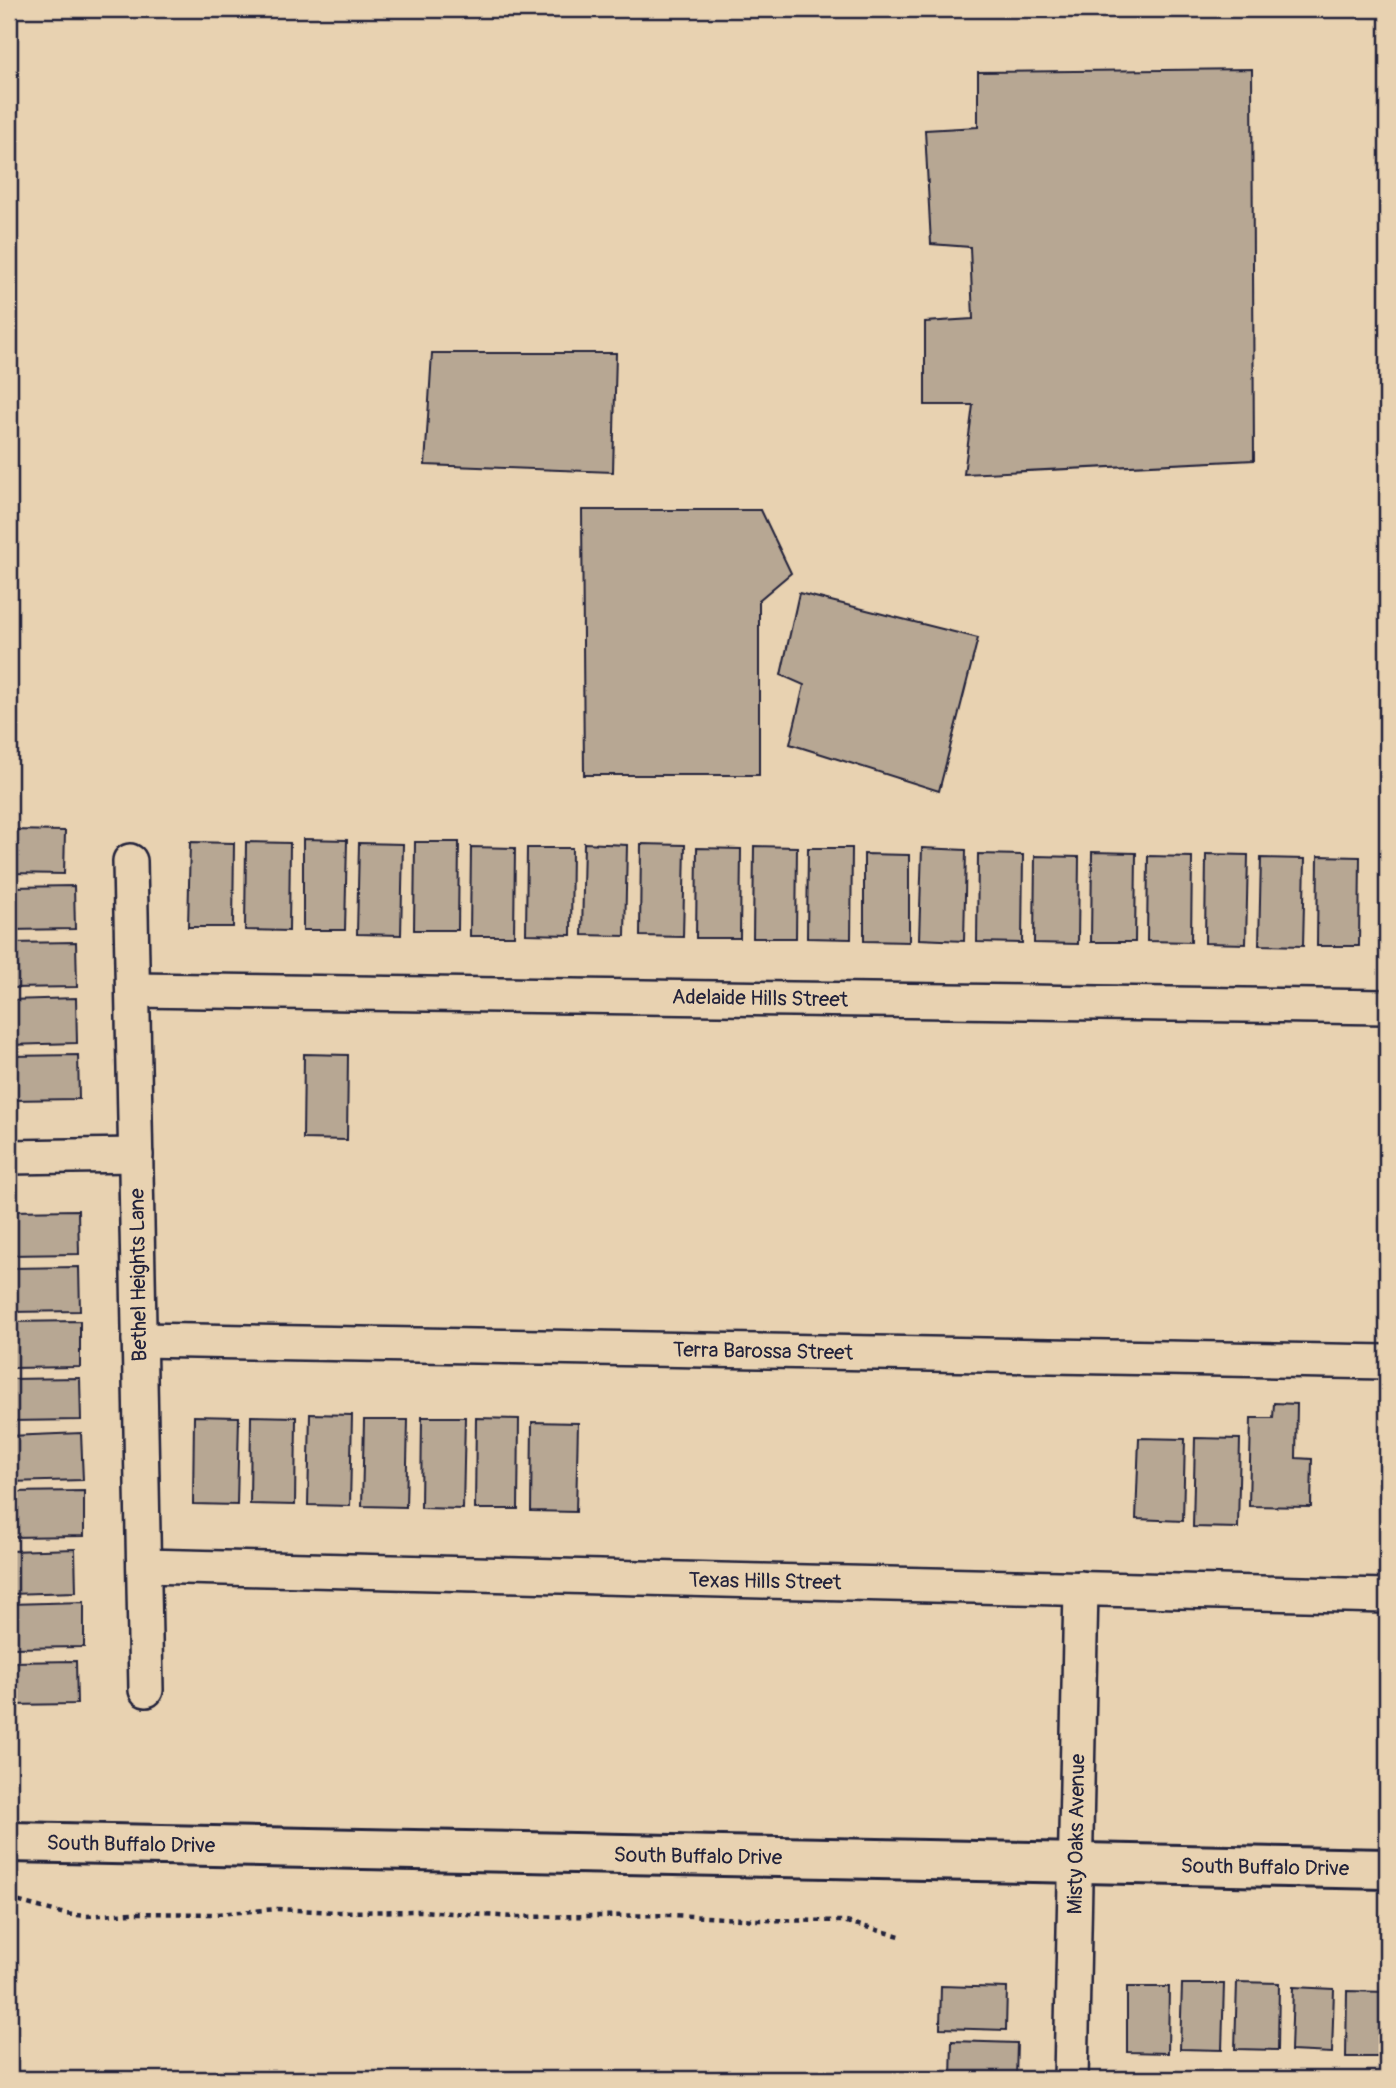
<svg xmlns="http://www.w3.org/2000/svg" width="1396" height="2088" font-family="Pangolin,sans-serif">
<rect width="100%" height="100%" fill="#e8d2b1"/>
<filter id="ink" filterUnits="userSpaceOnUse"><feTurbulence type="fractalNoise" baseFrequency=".0143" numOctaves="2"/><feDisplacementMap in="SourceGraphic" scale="14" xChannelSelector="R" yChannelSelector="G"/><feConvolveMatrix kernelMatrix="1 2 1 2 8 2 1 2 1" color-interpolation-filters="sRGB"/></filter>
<g filter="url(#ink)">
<g fill="#b7a793" stroke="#22223b" stroke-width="2">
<path d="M1252,69L1254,460L964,474L973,405H925V322L973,319L970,247L931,244L925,130L978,127V72Z"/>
<path d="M432,353H616L613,472L425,465Z"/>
<path d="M582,510H761L791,573L759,600V775H584Z"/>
<path d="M799,593L978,638L939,791L790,744L804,685L781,675Z"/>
<path d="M9,830L65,831L64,874L9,873Z"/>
<path d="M303,839L347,840L345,930H303Z"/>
<path d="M190,842L234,843L233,927H188Z"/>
<path d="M246,842L290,843L289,931L245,930Z"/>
<path d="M415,842H459L458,930H414Z"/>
<path d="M359,843L403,844L401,935L357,934Z"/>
<path d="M584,843L627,845L625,936L582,935Z"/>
<path d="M641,844L685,845L683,937L640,936Z"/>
<path d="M754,846L797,847L796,938H753Z"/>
<path d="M471,847L515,848L514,936H470Z"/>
<path d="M527,848H572L571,935L526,934Z"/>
<path d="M697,848L741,849L740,938H696Z"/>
<path d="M808,848H852L851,939L807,938Z"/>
<path d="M922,848L966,850L964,941L919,939Z"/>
<path d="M1092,852L1136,853L1135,942H1091Z"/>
<path d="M864,854L909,855V942L864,941Z"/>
<path d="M978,854L1023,855L1022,943L977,942Z"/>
<path d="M1206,854L1248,855L1246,944L1205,943Z"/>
<path d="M1035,856L1079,857L1078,944L1034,943Z"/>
<path d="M1148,856L1192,857L1191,942L1147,941Z"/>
<path d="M1318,856L1360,857L1359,946H1317Z"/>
<path d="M1261,858L1305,859L1303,946L1259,945Z"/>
<path d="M74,886L75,929L9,930V887Z"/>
<path d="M76,942L77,987L9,988V943Z"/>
<path d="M76,998L77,1043L9,1045V1000Z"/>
<path d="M304,1054L348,1055L347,1140L303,1139Z"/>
<path d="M78,1055L79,1099L9,1100V1056Z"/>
<path d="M78,1210L79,1254L9,1255V1211Z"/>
<path d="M79,1267L80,1311L9,1312V1268Z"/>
<path d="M80,1321V1367L9,1368V1322Z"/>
<path d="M80,1378L81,1420L9,1421V1379Z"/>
<path d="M1274,1403L1297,1404L1296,1458L1312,1459L1311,1507L1249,1506L1251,1418H1273Z"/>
<path d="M310,1414L352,1415L350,1506L308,1505Z"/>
<path d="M194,1416L239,1417L237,1505L193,1504Z"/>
<path d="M251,1416L296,1417L295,1505L250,1504Z"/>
<path d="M422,1417H465L463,1509L421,1508Z"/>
<path d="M476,1418L519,1419L518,1509H475Z"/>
<path d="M364,1420H408L406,1507L362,1506Z"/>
<path d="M532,1422L578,1423L576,1512L531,1511Z"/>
<path d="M81,1433L83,1480L9,1482V1436Z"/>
<path d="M1139,1438L1185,1439L1183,1521L1136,1519Z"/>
<path d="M1195,1438L1240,1439L1238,1528L1193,1527Z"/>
<path d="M84,1491V1536L9,1537V1492Z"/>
<path d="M75,1549L76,1592L9,1594V1551Z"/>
<path d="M84,1602V1647L9,1648V1604Z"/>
<path d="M76,1661L77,1704L9,1705V1662Z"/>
<path d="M1237,1982L1279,1983L1278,2050L1235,2049Z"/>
<path d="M1182,1984H1224L1222,2050L1180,2049Z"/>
<path d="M941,1986L1007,1988L1006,2030L940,2028Z"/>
<path d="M1127,1987H1169L1168,2053L1127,2052Z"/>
<path d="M1293,1987L1334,1989L1332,2053L1291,2051Z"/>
<path d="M1347,1991L1387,1992L1386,2057H1346Z"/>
<path d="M952,2041L1017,2043L1016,2079H951Z"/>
</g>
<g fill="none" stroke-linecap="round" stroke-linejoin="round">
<defs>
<g id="street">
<path d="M130,861L146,1690"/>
<path d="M133,990L1387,1007"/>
<path d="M9,1157L136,1155"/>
<path d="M139,1340L1387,1362"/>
<path d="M144,1566L1387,1596"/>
<path d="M1071,2079L1081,1588"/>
</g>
<path id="secondary" d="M9,1842L1387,1869"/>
</defs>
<use href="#street" stroke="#22223b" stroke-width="38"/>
<use href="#secondary" stroke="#22223b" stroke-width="44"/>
<path stroke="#22223b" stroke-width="4.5" stroke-dasharray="5 5" stroke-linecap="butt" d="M9,1899L65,1914L87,1916L132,1913L217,1914L277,1909L335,1912L421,1911L514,1917L673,1915L757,1920L843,1921L900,1936"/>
<use href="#street" stroke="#e8d2b1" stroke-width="33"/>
<use href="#secondary" stroke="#e8d2b1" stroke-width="38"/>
</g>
</g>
<g text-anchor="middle" stroke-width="5" stroke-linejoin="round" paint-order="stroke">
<g font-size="21" fill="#22223b" stroke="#e8d2b1">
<text transform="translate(760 998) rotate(1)" y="7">Adelaide Hills Street</text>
<text transform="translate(138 1275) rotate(-91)" y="7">Bethel Heights Lane</text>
<text transform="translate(763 1351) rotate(1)" y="7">Terra Barossa Street</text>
<text transform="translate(765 1581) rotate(1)" y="7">Texas Hills Street</text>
<text transform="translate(1076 1834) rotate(-89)" y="7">Misty Oaks Avenue</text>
<text transform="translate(131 1844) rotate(1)" y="7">South Buffalo Drive</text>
<text transform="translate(698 1856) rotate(1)" y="7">South Buffalo Drive</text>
<text transform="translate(1265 1867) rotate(1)" y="7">South Buffalo Drive</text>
</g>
</g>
<rect width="1396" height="2088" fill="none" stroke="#e8d2b1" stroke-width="35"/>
<rect x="18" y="18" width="1361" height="2053" fill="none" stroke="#22223b" stroke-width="2.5" filter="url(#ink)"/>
</svg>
